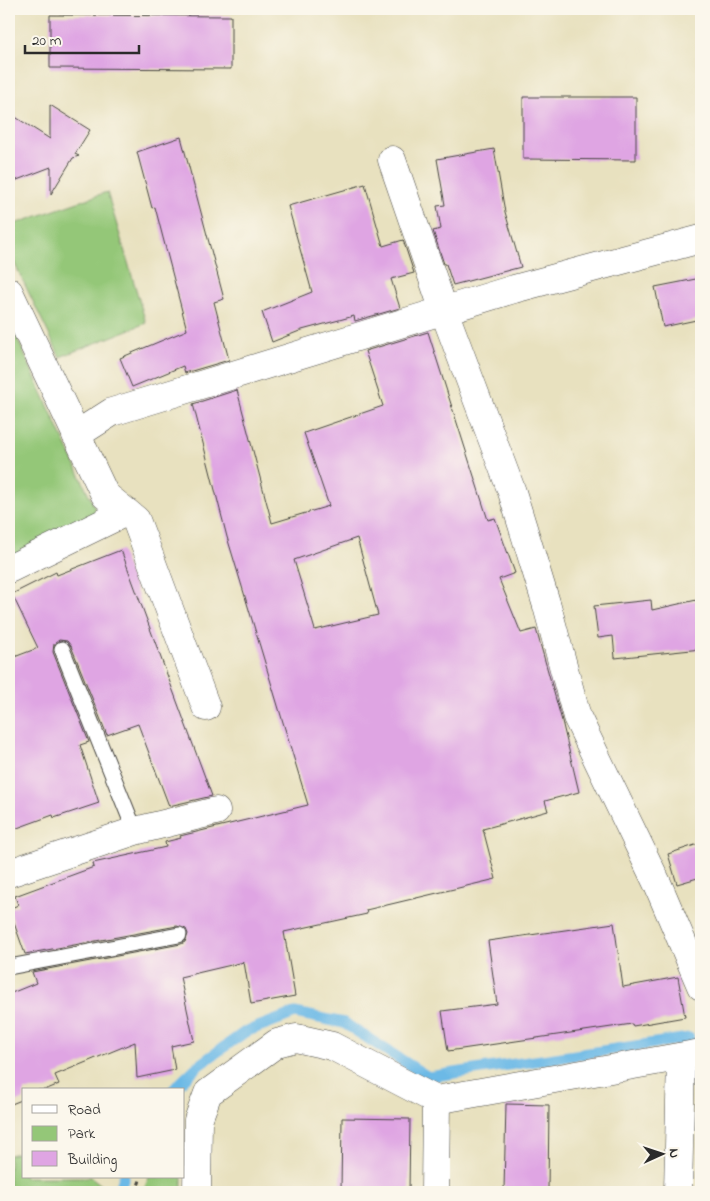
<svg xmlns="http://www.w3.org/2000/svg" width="710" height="1201" font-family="'Indie Flower',sans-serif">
<rect width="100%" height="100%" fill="#fbf7ec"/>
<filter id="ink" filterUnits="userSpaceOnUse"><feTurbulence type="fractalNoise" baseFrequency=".02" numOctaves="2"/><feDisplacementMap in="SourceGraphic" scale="10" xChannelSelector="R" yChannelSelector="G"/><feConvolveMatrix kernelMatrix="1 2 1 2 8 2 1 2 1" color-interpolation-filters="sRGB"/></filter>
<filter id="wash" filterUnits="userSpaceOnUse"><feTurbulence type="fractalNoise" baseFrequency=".0096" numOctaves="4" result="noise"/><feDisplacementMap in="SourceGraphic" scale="20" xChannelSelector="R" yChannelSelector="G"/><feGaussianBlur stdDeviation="1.12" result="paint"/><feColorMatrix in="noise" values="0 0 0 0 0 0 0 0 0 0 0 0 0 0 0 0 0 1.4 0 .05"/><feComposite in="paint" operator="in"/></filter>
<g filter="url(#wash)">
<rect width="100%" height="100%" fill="#e8e1bf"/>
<g fill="#94c778" stroke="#607952">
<path d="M107,192L146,323L60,357L9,252V226Z"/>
<path d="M9,321L95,508L94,517L9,558Z"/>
<path d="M24,1152V1177H91L108,1190L107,1192H9V1155Z"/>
<path d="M149,1177H182V1192H143Z"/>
</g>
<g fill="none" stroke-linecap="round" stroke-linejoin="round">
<g stroke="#6cb9e6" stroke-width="11">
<path d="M173,1090L199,1065L245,1032L295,1013L344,1023L428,1077L689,1038"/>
<path d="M119,1192L124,1177"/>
</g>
</g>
<g id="blocks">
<g fill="#dfa5e3" fill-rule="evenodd">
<path d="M50,15L231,16V69L50,68Z"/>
<path d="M523,97H636V160L523,159Z"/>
<path d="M50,105L90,130L75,154L79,156L73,158L51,194V167L9,183V113L50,139Z"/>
<path d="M181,137L224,299L214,302L229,360L185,373L183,366L132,387L120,358L187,330L155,207L152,208L137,152Z"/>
<path d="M494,149L505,212L521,267L453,285L446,264H444L433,231L441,229L437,206L445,205L437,159Z"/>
<path d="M365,184L383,246L403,240L414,273L391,279L400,308L355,321L354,316L302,330L272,342L262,312L312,292L288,206Z"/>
<path d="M701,278V319L663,327L655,287Z"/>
<path d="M428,332L488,520L495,518L515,573L499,579L521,633L536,629L562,721L579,792L545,801L548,811L483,829L496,879L366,910L367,914L284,932L295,996L251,1004L244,962L180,977L194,1041L171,1046L175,1070L137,1078L135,1042L55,1075L59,1084L45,1090H24V1099L9,1105V994L36,983L32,972L181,944L185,942L188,934L186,929L177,926L25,954L9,909L18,905L15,896L94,867L93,863L166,847L165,842L181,838L180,836L308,805L227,537L193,404L237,390L272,523L329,506L304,433L383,406L365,351ZM357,538L378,615L315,630L294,560Z"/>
<path d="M121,550L212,796L169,806L138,724L107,735L71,646L67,641L59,640L54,644L53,652L89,742L80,745L99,803L54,818L53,815L9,831V659L38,648L12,594L56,572L57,575Z"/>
<path d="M701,599V649L615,658L613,636L598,638L594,606L651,600L652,610Z"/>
<path d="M701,843V877L677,884L668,854Z"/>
<path d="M614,923L623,987L678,977L685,1017L633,1026L632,1024L448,1051L442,1011L497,1004L488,941Z"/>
<path d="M506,1104L549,1105L548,1191L504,1190Z"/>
<path d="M342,1118L410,1119L409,1192L341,1191Z"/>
</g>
</g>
</g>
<g filter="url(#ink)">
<use href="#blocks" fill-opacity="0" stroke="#474641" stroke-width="1"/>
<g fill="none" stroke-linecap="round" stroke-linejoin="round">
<defs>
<g id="lane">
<path d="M62,649L135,831"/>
<path d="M9,967L179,935"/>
</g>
<g id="street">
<path d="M392,160L444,311L512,492L547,606L577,717L658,885L701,986"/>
<path d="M9,292L105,495L136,520L206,707"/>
<path d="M76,435L112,412L514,289L701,239"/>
<path d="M9,569L126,512"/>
<path d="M9,873L135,831L216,811"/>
<path d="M197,1192L198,1120L208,1093L277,1043L296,1038L332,1046L436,1100L701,1053"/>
<path d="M435,1192L436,1100"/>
<path d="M678,1192L681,1057"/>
</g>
</defs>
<use href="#lane" stroke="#474641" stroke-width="17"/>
<use href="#street" stroke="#474641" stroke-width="29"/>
<path stroke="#474641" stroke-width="3" stroke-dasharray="4 4" stroke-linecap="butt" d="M136,1192L141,1177"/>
<use href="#lane" stroke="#fff" stroke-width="15"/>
<use href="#street" stroke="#fff" stroke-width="28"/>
</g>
</g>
<rect width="710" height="1201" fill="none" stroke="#fbf7ec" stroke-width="30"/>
<rect x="22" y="1088" width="162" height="90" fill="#fbf7ec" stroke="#a8a59f"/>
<rect x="32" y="1105" width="25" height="8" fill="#ffffff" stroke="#a8a59f"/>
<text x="68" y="1114" font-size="15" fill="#2b2b2b">Road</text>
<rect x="32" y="1126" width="25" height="15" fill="#94c778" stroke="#a8a59f"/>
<text x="68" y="1138" font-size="15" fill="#2b2b2b">Park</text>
<rect x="32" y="1151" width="25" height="15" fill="#dfa5e3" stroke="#a8a59f"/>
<text x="68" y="1164" font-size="15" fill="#2b2b2b">Building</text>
<g transform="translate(662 1154) rotate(87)" stroke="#fbf7ec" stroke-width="4" paint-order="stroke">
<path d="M0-4L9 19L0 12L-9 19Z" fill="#2b2b2b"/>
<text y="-8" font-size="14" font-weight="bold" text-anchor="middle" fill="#2b2b2b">N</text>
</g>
<path d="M25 45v8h114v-8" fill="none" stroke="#2b2b2b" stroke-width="2.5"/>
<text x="32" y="45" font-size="15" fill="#2b2b2b" stroke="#fbf7ec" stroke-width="4" paint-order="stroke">20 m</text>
</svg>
